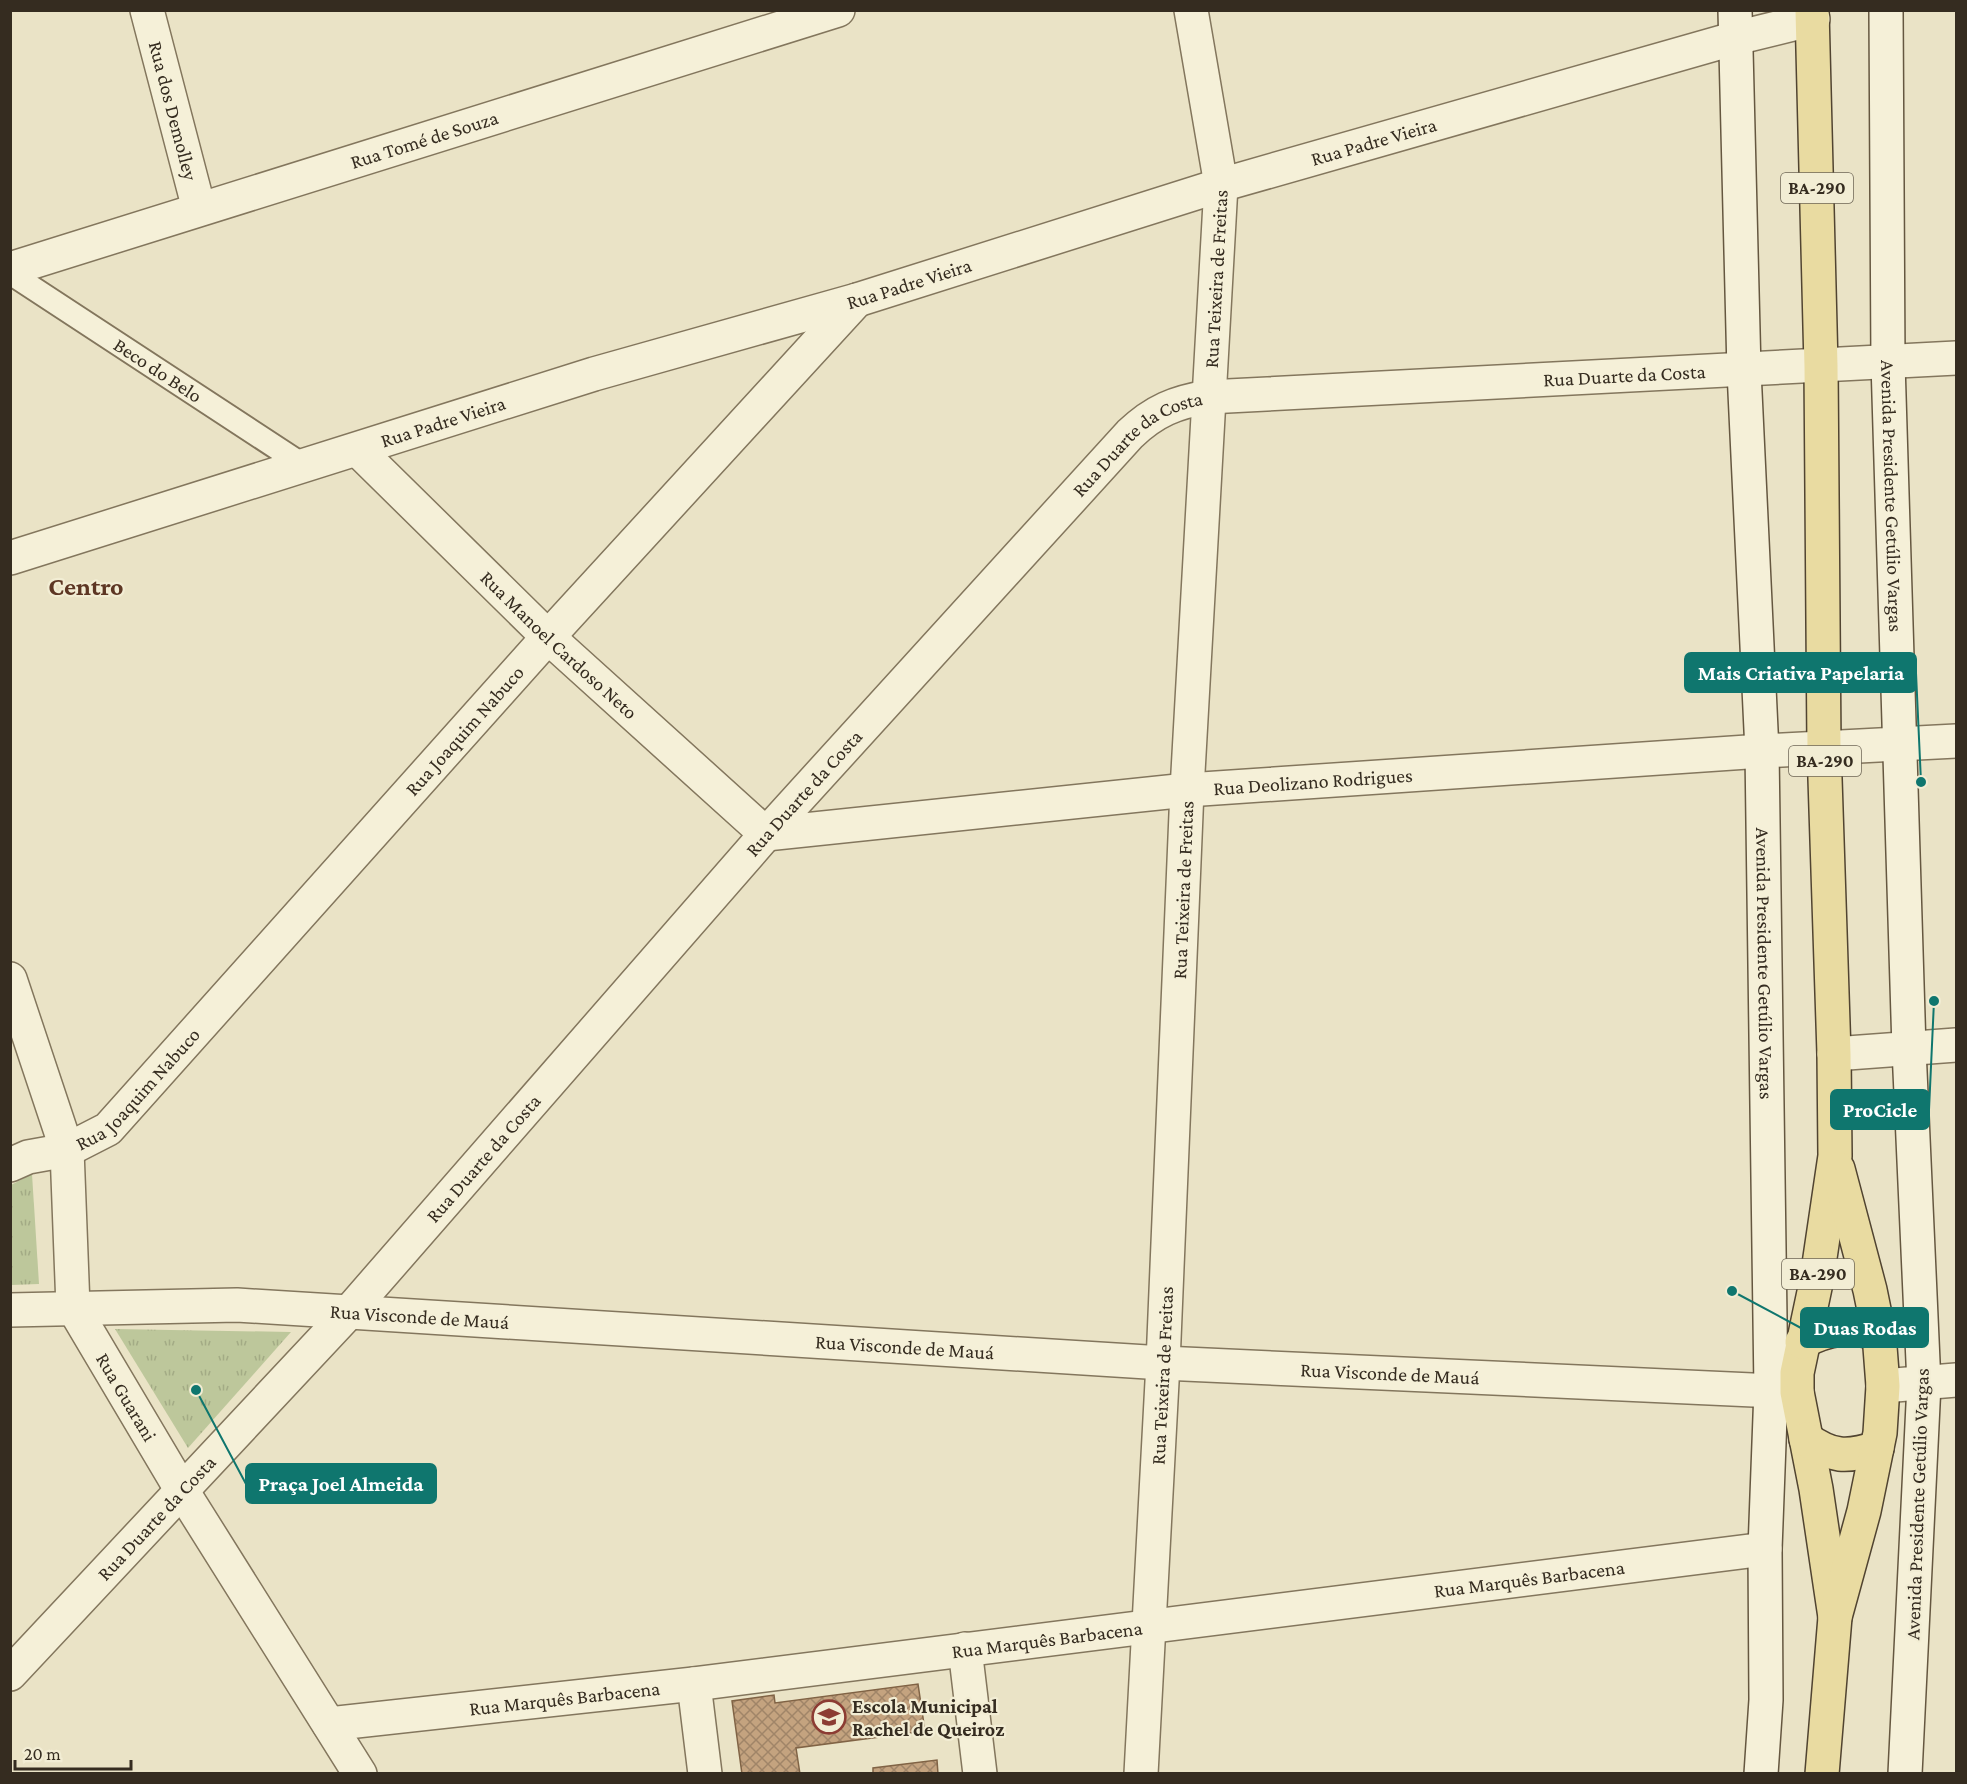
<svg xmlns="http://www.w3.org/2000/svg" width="1967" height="1784" font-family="'Crimson Pro',serif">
<defs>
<pattern id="grass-tufts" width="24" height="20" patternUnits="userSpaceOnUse" patternTransform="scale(1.5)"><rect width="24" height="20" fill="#bdc79b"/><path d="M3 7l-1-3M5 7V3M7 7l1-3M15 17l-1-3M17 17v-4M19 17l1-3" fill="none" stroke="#a3ab85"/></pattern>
<pattern id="building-cross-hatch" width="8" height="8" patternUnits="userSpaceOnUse" patternTransform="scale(1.5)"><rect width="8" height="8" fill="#c4a37f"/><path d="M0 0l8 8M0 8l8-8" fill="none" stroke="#a08568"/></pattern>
</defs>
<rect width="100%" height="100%" fill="#eae3c6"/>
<g fill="url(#grass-tufts)">
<path d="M32,1174L39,1284L11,1285V1185Z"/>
<path d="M115,1329L291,1332L188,1448Z"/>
</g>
<g fill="url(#building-cross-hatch)" stroke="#806345" stroke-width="1.5">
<path d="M918,1684L925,1731L796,1748L800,1774H742L732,1701L774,1695L775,1703Z"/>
<path d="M937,1760L938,1774H873V1768Z"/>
</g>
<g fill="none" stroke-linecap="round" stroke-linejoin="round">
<defs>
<g id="lane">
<path id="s1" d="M10,273L306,467"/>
</g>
<g id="street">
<path id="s2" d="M147,10L199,209"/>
<path id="s3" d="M10,269L838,10"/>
<path id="s4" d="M358,450L548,637L766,834L1187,790L1762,751L1956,741"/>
<path id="s5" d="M10,558L594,374L857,300L1221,185L1736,38L1813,19"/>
<path id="s6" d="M10,979L67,1150L73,1307L181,1489L360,1774"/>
<path d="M1834,1054L1956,1045"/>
<path id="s7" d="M10,1165L28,1157L67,1150L108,1129L548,637L857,300"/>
<path id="s8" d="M10,1310L237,1305L1163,1363L1797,1392"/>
<path d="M1883,1386L1956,1380"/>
<path d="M965,1649L980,1774"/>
<path id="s9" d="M10,1674L349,1312L766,834L1130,434C1154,411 1176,402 1208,397L1956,358"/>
<path d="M694,1684L705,1774"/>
<path id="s10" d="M329,1724L694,1684L1765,1549"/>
<path id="s11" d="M1141,1774L1163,1363L1187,790L1221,185L1191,10"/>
</g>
<g id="secondary">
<path id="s12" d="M1735,10L1744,371L1762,751L1771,1390L1765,1549L1766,1700L1761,1774"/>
<path id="s13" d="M1886,10L1888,363L1909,1049L1924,1384L1905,1774"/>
</g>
<g id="primary">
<path d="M1812,10L1821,366L1824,748L1834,1054L1835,1156L1817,1278L1797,1373V1392L1816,1489L1835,1617"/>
<path d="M1802,1342C1829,1328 1849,1325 1879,1334"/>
<path d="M1806,1439C1832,1457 1846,1458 1877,1448"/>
<path d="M1822,1774L1835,1617L1864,1511L1880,1433L1883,1386L1879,1334L1870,1290L1838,1169"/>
</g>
</defs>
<use href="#lane" stroke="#83765d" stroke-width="26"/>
<use href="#street" stroke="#83765d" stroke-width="36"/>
<use href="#secondary" stroke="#655740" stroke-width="36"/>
<use href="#primary" stroke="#514431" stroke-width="36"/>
<use href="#lane" stroke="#f5f0d8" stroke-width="22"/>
<use href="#street" stroke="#f5f0d8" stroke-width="33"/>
<use href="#secondary" stroke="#f5f0d8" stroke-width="33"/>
<use href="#primary" stroke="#e9dba1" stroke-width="33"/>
</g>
<defs>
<symbol id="school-ring" viewBox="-11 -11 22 22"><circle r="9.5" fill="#f2edd4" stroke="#8c3c33" stroke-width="1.5"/><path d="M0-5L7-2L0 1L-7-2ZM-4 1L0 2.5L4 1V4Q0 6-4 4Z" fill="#8c3c33"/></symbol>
</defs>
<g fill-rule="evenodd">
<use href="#school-ring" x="810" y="1698" width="38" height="38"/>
</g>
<g text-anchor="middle" stroke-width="4.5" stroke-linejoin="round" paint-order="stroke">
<g fill="#f2edd4" stroke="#6e6656" stroke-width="1.5">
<rect x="1781" y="173" width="72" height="30" rx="4.5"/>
<rect x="1789" y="746" width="72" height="30" rx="4.5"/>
<rect x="1782" y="1259" width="72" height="30" rx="4.5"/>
</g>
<g font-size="18" font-weight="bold" fill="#352c20">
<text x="1817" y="194">BA-290</text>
<text x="1825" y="767">BA-290</text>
<text x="1818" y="1280">BA-290</text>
</g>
<g font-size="20" fill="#352c20" stroke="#f2edd4">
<text dy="7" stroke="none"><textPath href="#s2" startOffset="104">Rua dos Demolley</textPath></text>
<text dy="7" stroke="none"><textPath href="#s3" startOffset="434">Rua Tomé de Souza</textPath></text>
<text dy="7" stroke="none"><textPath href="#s5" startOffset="1426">Rua Padre Vieira</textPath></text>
<text dy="7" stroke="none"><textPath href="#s11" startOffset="1497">Rua Teixeira de Freitas</textPath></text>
<text dy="7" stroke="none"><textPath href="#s5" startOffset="940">Rua Padre Vieira</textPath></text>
<text dy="7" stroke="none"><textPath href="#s1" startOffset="177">Beco do Belo</textPath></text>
<text dy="7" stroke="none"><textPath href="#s9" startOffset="2176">Rua Duarte da Costa</textPath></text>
<text dy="7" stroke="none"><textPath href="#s5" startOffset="454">Rua Padre Vieira</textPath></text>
<text dy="7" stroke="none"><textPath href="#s9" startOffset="1672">Rua Duarte da Costa</textPath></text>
<text dy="7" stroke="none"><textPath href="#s13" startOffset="486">Avenida Presidente Getúlio Vargas</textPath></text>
<text dy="7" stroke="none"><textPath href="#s4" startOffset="280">Rua Manoel Cardoso Neto</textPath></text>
<text dy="7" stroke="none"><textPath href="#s7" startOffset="640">Rua Joaquim Nabuco</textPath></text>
<text dy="7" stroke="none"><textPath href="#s4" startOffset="1110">Rua Deolizano Rodrigues</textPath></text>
<text dy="7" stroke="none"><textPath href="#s9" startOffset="1186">Rua Duarte da Costa</textPath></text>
<text dy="7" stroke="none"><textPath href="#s11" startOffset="885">Rua Teixeira de Freitas</textPath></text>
<text dy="7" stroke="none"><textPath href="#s12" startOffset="954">Avenida Presidente Getúlio Vargas</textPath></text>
<text dy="7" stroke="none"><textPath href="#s7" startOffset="154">Rua Joaquim Nabuco</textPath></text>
<text dy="7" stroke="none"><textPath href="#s9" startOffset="700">Rua Duarte da Costa</textPath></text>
<text dy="7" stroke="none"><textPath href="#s8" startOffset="410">Rua Visconde de Mauá</textPath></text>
<text dy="7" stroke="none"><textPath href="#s8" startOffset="896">Rua Visconde de Mauá</textPath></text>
<text dy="7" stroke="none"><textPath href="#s8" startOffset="1382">Rua Visconde de Mauá</textPath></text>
<text dy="7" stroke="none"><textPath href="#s11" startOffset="399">Rua Teixeira de Freitas</textPath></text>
<text dy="7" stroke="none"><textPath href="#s6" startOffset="442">Rua Guarani</textPath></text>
<text transform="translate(1917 1504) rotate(-88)" y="7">Avenida Presidente Getúlio Vargas</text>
<text dy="7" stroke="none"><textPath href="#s9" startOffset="214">Rua Duarte da Costa</textPath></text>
<text dy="7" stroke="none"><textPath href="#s10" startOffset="1209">Rua Marquês Barbacena</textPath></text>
<text dy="7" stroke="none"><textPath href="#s10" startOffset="723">Rua Marquês Barbacena</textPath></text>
<text dy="7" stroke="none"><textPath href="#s10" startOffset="237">Rua Marquês Barbacena</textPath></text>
</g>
<g font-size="20" font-weight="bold" fill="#352c20" stroke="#f2edd4" text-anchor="start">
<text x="852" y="1713">Escola Municipal<tspan x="852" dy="23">Rachel de Queiroz</tspan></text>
</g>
<g font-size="26" font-weight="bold" fill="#5d3623" stroke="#f2edd4">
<text x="86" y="595">Centro</text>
</g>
</g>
<path fill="none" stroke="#0f766e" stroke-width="2" d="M1921 782L1916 673M1934 1001L1929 1110M1732 1291L1801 1328M196 1390L246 1484"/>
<g fill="#0f766e" stroke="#f2edd4" stroke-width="2">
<circle cx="1921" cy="782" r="6"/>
<circle cx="1934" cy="1001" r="6"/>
<circle cx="1732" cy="1291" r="6"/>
<circle cx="196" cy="1390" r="6"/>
</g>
<g fill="#0f766e" stroke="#0f766e" stroke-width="2">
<rect x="1685" y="653" width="231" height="39" rx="6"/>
<rect x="1831" y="1090" width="98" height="39" rx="6"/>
<rect x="1801" y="1308" width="127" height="39" rx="6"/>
<rect x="246" y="1464" width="190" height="39" rx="6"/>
</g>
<g font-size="21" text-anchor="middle" font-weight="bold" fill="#fff">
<text x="1801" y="680">Mais Criativa Papelaria</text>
<text x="1880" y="1117">ProCicle</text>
<text x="1865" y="1335">Duas Rodas</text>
<text x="341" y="1491">Praça Joel Almeida</text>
</g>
<rect width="1967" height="1784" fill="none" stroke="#352c20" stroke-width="24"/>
<path d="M15 1760v9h116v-9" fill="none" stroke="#352c20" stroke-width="3"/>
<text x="24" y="1760" font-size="18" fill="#352c20" stroke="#f2edd4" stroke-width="4.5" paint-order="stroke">20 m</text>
</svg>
